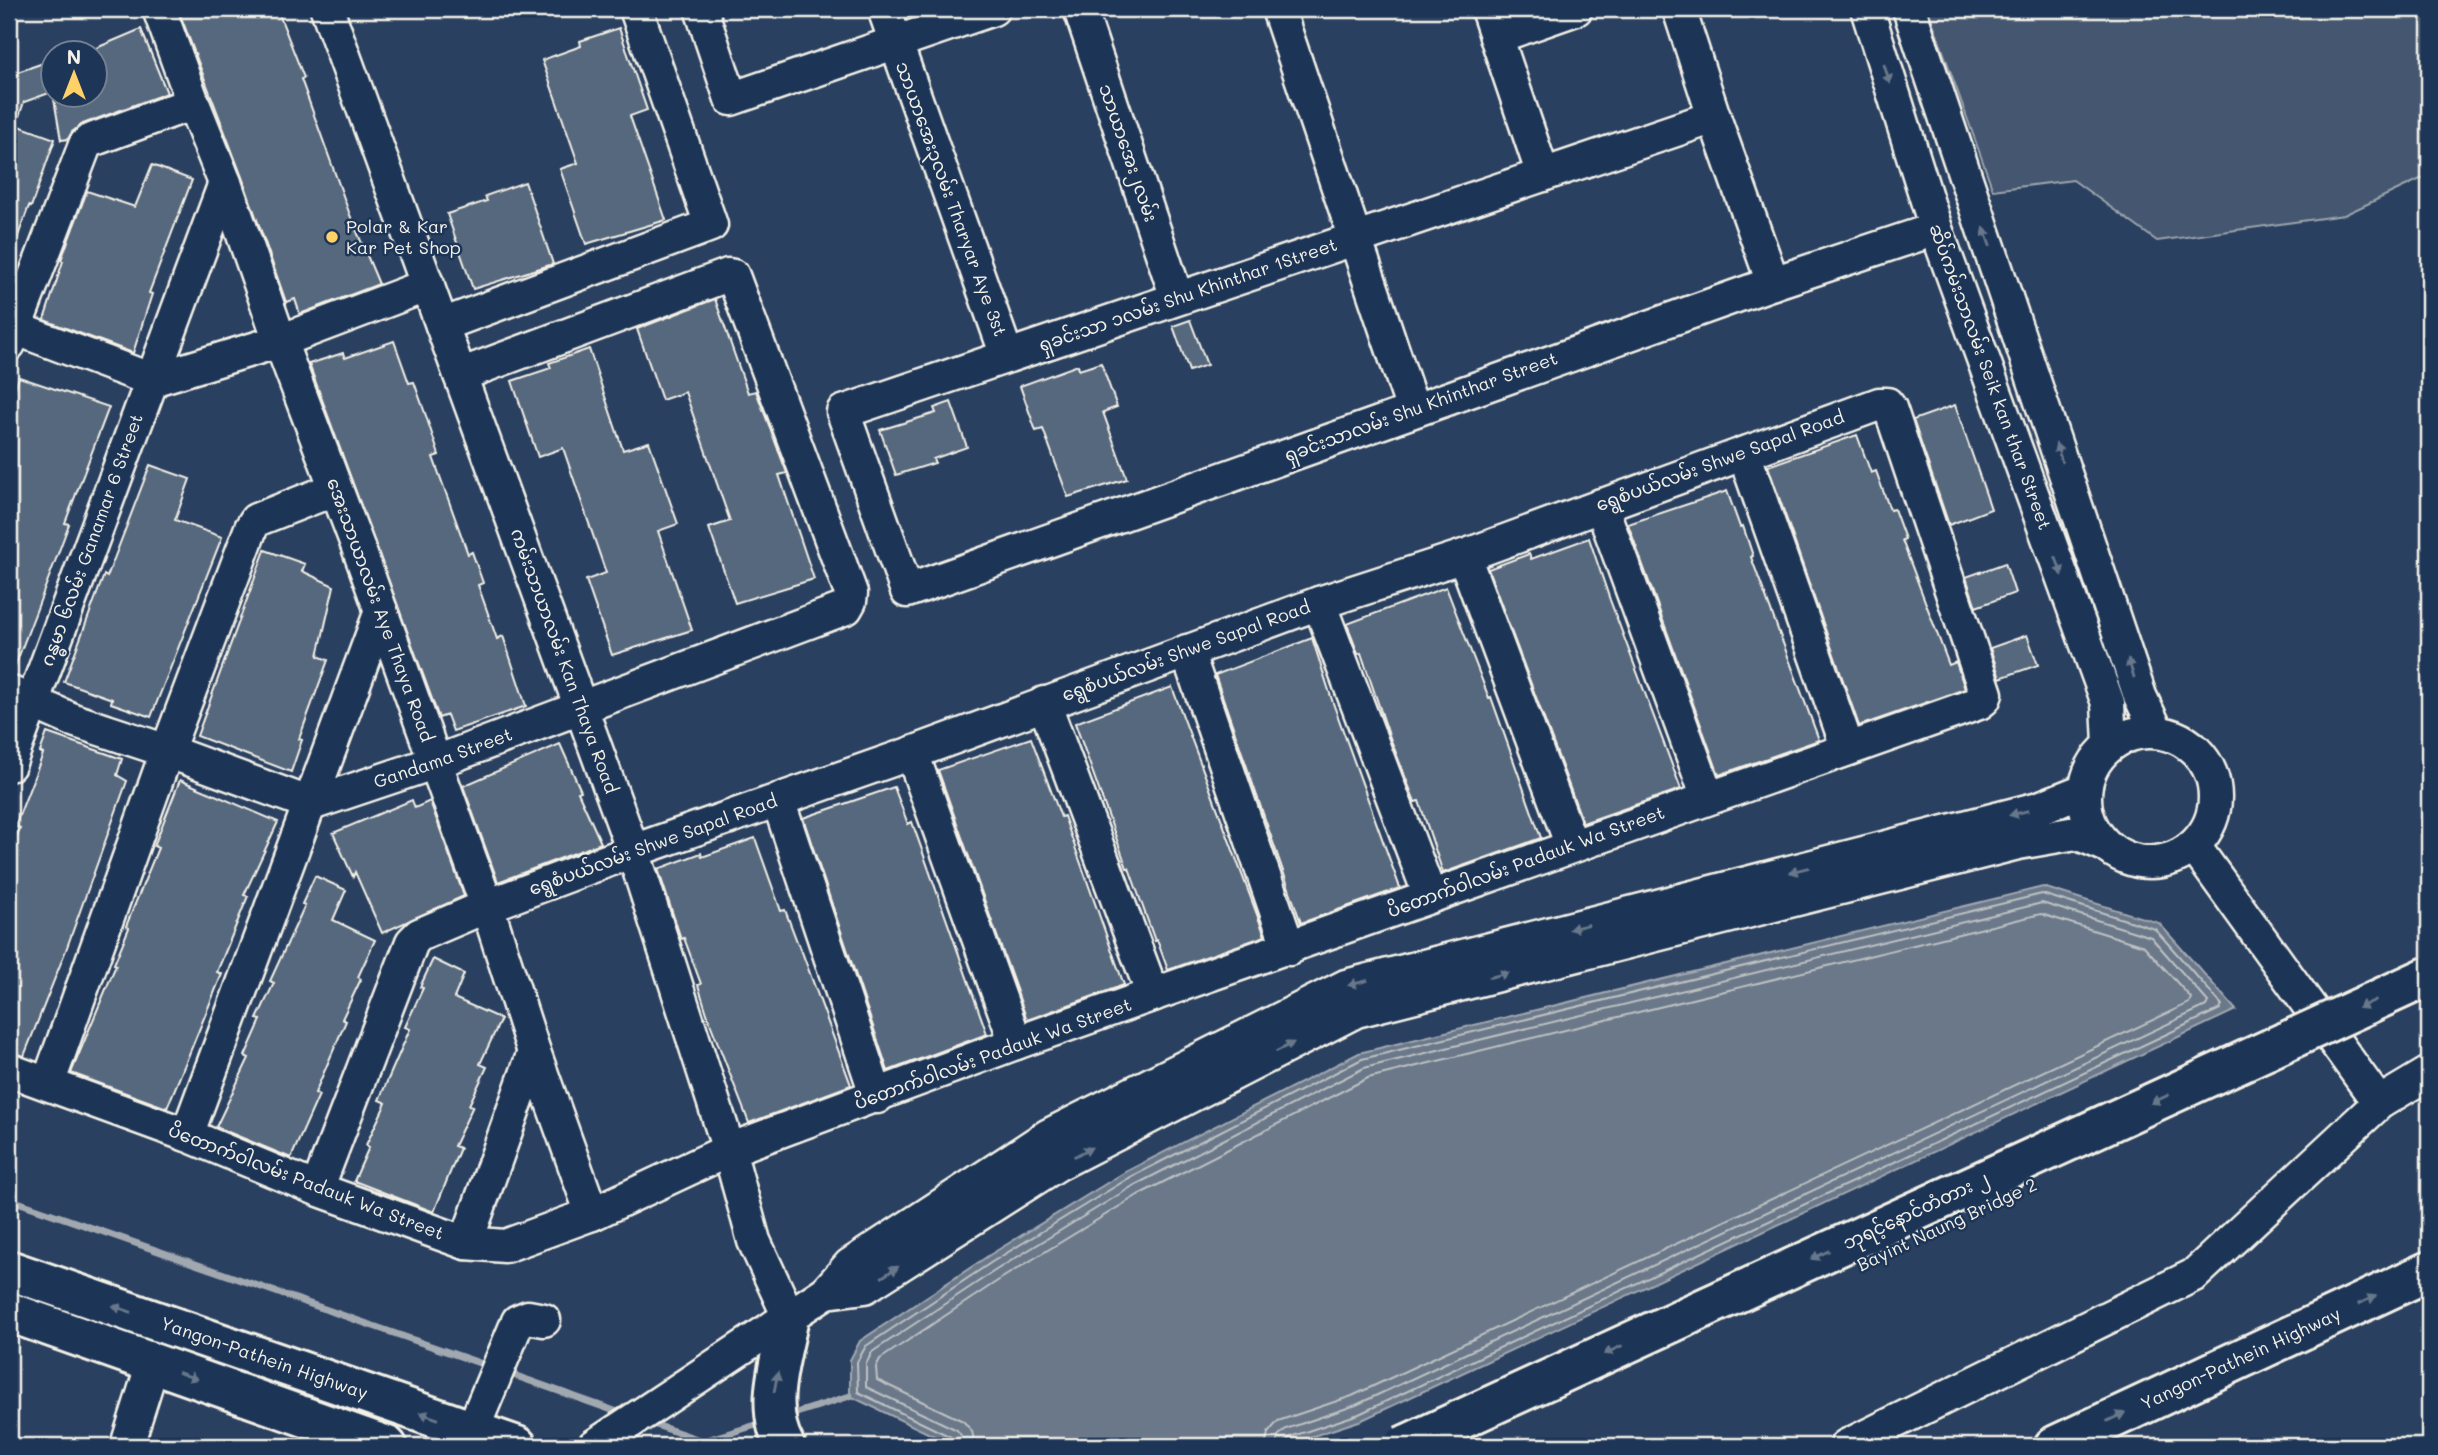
<svg xmlns="http://www.w3.org/2000/svg" width="2438" height="1455" font-family="Mali,'Noto Sans Myanmar',sans-serif">
<rect width="100%" height="100%" fill="#2a4060"/>
<filter id="ink" filterUnits="userSpaceOnUse"><feTurbulence type="fractalNoise" baseFrequency=".0143" numOctaves="2"/><feDisplacementMap in="SourceGraphic" scale="14" xChannelSelector="R" yChannelSelector="G"/><feConvolveMatrix kernelMatrix="1 2 1 2 8 2 1 2 1" color-interpolation-filters="sRGB"/></filter>
<g filter="url(#ink)">
<path fill="#445771" stroke="#9ca4ac" stroke-width="2" d="M1928,9H2429V175L2344,215L2157,241L2073,180L1993,190Z"/>
<path fill="#6a788a" stroke="#a1a8b0" stroke-width="2" d="M2043,887L2159,923L2236,1010L1362,1420L1283,1446H955L850,1396V1360L860,1341L988,1256L1125,1172L1359,1053Z"/>
<g fill="none" stroke-linecap="round" stroke-linejoin="round">
<g stroke="#bdc1c2" stroke-width="2">
<path d="M956,1446L951,1437L858,1392L857,1362L866,1346L992,1262L1129,1178L1362,1059L2042,894L2155,929L2222,1005L2220,1009L1359,1414L1290,1437L1285,1441V1446"/>
<path d="M965,1446L963,1438L957,1430L866,1387V1364L872,1352L996,1270L1133,1186L1364,1068L2042,903L2151,937L2208,1002L2206,1006L1356,1405L1286,1429L1278,1436L1276,1446"/>
<path d="M975,1446L972,1431L963,1421L877,1380L876,1367L880,1359L1002,1278L1138,1195L1368,1078L2041,914L2144,946L2191,998L2189,1003L1352,1396L1278,1421L1268,1433L1265,1446"/>
</g>
<g stroke="#a1a8b0" stroke-width="7">
<path d="M9,1199L491,1367"/>
<path d="M505,1372L626,1415"/>
<path d="M787,1416L850,1396"/>
<path d="M647,1422L703,1441L766,1422"/>
</g>
</g>
<g fill="#56677d" stroke="#f4f1e8" stroke-width="2">
<path d="M178,9H277L304,78L301,79L350,215L379,284L300,314L295,299L286,302L242,177Z"/>
<path d="M619,28L647,110L630,116L666,220L586,244L560,169L578,163L542,60L581,46L580,41Z"/>
<path d="M141,29L167,93L83,124L72,132L68,139L61,140L54,99L94,94V49Z"/>
<path d="M52,60V92L24,102L16,125L55,139L31,207L29,206L11,255H9V75Z"/>
<path d="M152,165L192,180L149,293L152,294L133,353L44,320L63,261L61,260L87,191L135,207Z"/>
<path d="M525,182L553,264L473,289L447,214L487,201L485,196Z"/>
<path d="M715,299L748,393L756,391L787,473L779,475L814,579L735,603L709,528L730,521L685,392L662,400L637,329Z"/>
<path d="M1190,320L1207,365L1189,371L1173,326Z"/>
<path d="M394,341L409,383L414,382L425,413L439,455L433,457L468,554L472,552L483,583L478,585L497,639L503,636L526,706L453,731L447,715L439,718L309,364L343,353L345,358Z"/>
<path d="M589,349L623,450L649,442L678,524L658,531L692,630L612,655L586,580L606,573L563,448L538,457L512,381L551,368L549,363Z"/>
<path d="M1101,363L1117,407L1103,412L1127,479L1068,497L1043,429L1036,431L1020,386L1078,365L1079,370Z"/>
<path d="M19,377L109,407L65,523L69,524L56,559L12,674H9V406Z"/>
<path d="M951,402L967,447L933,459L935,463L896,475L880,430L936,413L934,408Z"/>
<path d="M1955,405L1991,509L1949,525L1913,420Z"/>
<path d="M1857,435L1871,473L1876,471L1890,510L1894,509L1905,539L1902,540L1949,665L1956,662L1965,689L1859,726L1768,466Z"/>
<path d="M150,465L190,479L175,520L222,537L151,717L111,703L112,699L64,682L104,575L107,577Z"/>
<path d="M1727,491L1740,527L1743,526L1753,556L1751,557L1819,740L1719,775L1628,524Z"/>
<path d="M1589,538L1610,600L1681,789L1583,823L1488,569L1529,554L1531,559Z"/>
<path d="M265,550L305,564L302,571L334,586L318,656L328,660L299,739L302,740L291,772L197,736Z"/>
<path d="M2005,563L2015,593L1976,607L1966,577Z"/>
<path d="M1446,587L1489,698L1491,697L1541,838L1443,873L1419,801L1415,802L1389,735L1361,653L1358,654L1347,624Z"/>
<path d="M2027,635L2038,665L2000,678L1990,648Z"/>
<path d="M1312,638L1333,703L1400,888L1301,923L1215,675Z"/>
<path d="M1172,687L1265,936L1168,970L1157,940L1155,941L1129,868H1127L1075,723Z"/>
<path d="M47,733L122,759L117,775L127,781L66,950L24,1056L9,1051V857L20,828L15,826L43,754L40,752Z"/>
<path d="M1031,738L1061,817L1064,816L1124,985L1027,1020L938,770Z"/>
<path d="M560,744L581,791L578,792L601,843L498,882L463,786Z"/>
<path d="M180,780L278,822L244,895L248,896L217,972L222,974L167,1108L71,1073L116,965L114,964L129,928L126,926L158,848L154,846Z"/>
<path d="M894,787L908,824L912,822L987,1034L888,1071L803,818Z"/>
<path d="M412,800L415,808L430,801L464,896L382,933L355,872L353,877L333,833Z"/>
<path d="M755,838L781,911L785,910L801,952H802L851,1085L749,1123L710,1023L698,985L701,984L684,938L681,939L658,869L701,853L702,857Z"/>
<path d="M315,876L346,890L333,920L375,940L358,977L361,979L342,1019L346,1021L315,1093L319,1095L291,1158L216,1127L249,1058L245,1056L261,1020L257,1019L274,983L270,981L305,905L302,904Z"/>
<path d="M433,959L464,974L454,998L501,1019L480,1064L487,1067L469,1105L473,1106L454,1146L460,1148L434,1212L354,1181L369,1147L366,1145L386,1103L379,1100L410,1029L405,1027L423,988L420,987Z"/>
</g>
<g fill="none" stroke-linecap="round" stroke-linejoin="round">
<defs>
<g id="minor">
<path d="M159,9L193,103L225,183L280,341L358,547L487,906L534,1052L592,1214"/>
<path d="M327,9L633,851L729,1150L754,1241L789,1317"/>
<path d="M701,9L731,99L993,9"/>
<path d="M884,9L1007,356"/>
<path d="M1080,9L1177,298"/>
<path d="M1278,9L1413,410"/>
<path d="M1487,9L1543,175"/>
<path d="M1679,9L1714,117L1773,283"/>
<path d="M1867,9L1936,229L2108,703L2110,744"/>
<path d="M1909,9L2140,696L2157,732"/>
<path d="M1496,37L1576,9"/>
<path d="M1714,117L843,412L907,591L1773,283L1936,229"/>
<path d="M442,325L711,225L637,12"/>
<path d="M9,326L152,380L280,341L428,285"/>
<path d="M9,344L85,145L89,141L193,103"/>
<path d="M1744,453L1848,749"/>
<path d="M1601,505L1708,798"/>
<path d="M1464,556L1572,846"/>
<path d="M1319,603L1430,896"/>
<path d="M1187,651L1289,949"/>
<path id="s1" d="M9,692L73,720L167,751L311,804L436,762L846,608L850,601L851,593L733,276L728,275L460,375"/>
<path d="M1044,703L1153,995"/>
<circle cx="2150" cy="797" r="65"/>
<path d="M912,753L1016,1043"/>
<path d="M9,765L225,183"/>
<path d="M778,800L877,1097"/>
<path d="M2194,846L2379,1103"/>
<path d="M9,1070L187,1135L317,1189L466,1243L505,1246L592,1214L729,1150L1016,1043L1979,703L1984,699L1986,694L1890,408L1887,404H1879L1464,556L1319,603L912,753L633,851L487,906L419,935L412,942L317,1189"/>
<path d="M48,1084L167,751L251,528L256,520L335,489"/>
<path d="M187,1135L381,611"/>
<path d="M466,1243L534,1052"/>
<path d="M826,1292L865,1287L1058,1164L1356,1011L2018,843L2076,833L2103,844"/>
<path d="M472,1431L518,1321L528,1317L544,1320"/>
<path d="M130,1446L129,1439L153,1363"/>
<path d="M594,1446L826,1292L850,1265L1049,1135L1346,986L2039,808L2084,790"/>
<path d="M1846,1446L2194,1275L2379,1103L2429,1073"/>
</g>
<g id="major">
<path id="s2" d="M9,1270L517,1446"/>
<path d="M9,1312L387,1446"/>
<path d="M785,1446C763,1407 781,1359 789,1317"/>
<path id="s3" d="M2054,1446L2429,1271"/>
</g>
</defs>
<use href="#minor" stroke="#f4f1e8" stroke-width="37"/>
<use href="#major" stroke="#f4f1e8" stroke-width="44"/>
<use href="#minor" stroke="#1d3557" stroke-width="32"/>
<use href="#major" stroke="#1d3557" stroke-width="38"/>
<defs>
<path id="major-bridge" d="M1403,1446L2429,976"/>
</defs>
<use href="#major-bridge" stroke="#f4f1e8" stroke-width="44" stroke-linecap="butt"/>
<use href="#major-bridge" stroke="#1d3557" stroke-width="38"/>
</g>
<defs><path id="oneway-solid" d="M-6-.8H1V-3.2L6.5 0L1 3.2V.8H-6Z" transform="scale(1.75)"/></defs>
<g fill="#68778a">
<use href="#oneway-solid" transform="translate(1887 74) rotate(72)"/>
<use href="#oneway-solid" transform="translate(1987 237) rotate(-109)"/>
<use href="#oneway-solid" transform="translate(2059 453) rotate(-108)"/>
<use href="#oneway-solid" transform="translate(2059 566) rotate(70)"/>
<use href="#oneway-solid" transform="translate(2131 668) rotate(-108)"/>
<use href="#oneway-solid" transform="translate(2019 813) rotate(166)"/>
<use href="#oneway-solid" transform="translate(1799 870) rotate(166)"/>
<use href="#oneway-solid" transform="translate(1579 927) rotate(166)"/>
<use href="#oneway-solid" transform="translate(1499 975) rotate(-14)"/>
<use href="#oneway-solid" transform="translate(1358 983) rotate(166)"/>
<use href="#oneway-solid" transform="translate(2367 1004) rotate(155)"/>
<use href="#oneway-solid" transform="translate(1285 1047) rotate(-27)"/>
<use href="#oneway-solid" transform="translate(2160 1099) rotate(155)"/>
<use href="#oneway-solid" transform="translate(1083 1152) rotate(-27)"/>
<use href="#oneway-solid" transform="translate(1820 1255) rotate(155)"/>
<use href="#oneway-solid" transform="translate(890 1272) rotate(-33)"/>
<use href="#oneway-solid" transform="translate(2367 1300) rotate(-25)"/>
<use href="#oneway-solid" transform="translate(122 1309) rotate(-161)"/>
<use href="#oneway-solid" transform="translate(1613 1350) rotate(155)"/>
<use href="#oneway-solid" transform="translate(188 1376) rotate(20)"/>
<use href="#oneway-solid" transform="translate(776 1382) rotate(-79)"/>
<use href="#oneway-solid" transform="translate(429 1416) rotate(-161)"/>
<use href="#oneway-solid" transform="translate(2116 1417) rotate(-25)"/>
</g>
</g>
<circle fill="#ffd166" stroke="#1d3557" stroke-width="2.5" cx="332" cy="237" r="7"/>
<g text-anchor="middle" stroke-width="5" stroke-linejoin="round" paint-order="stroke">
<g font-size="18" fill="#f4f1e8" stroke="#1d3557">
<text transform="translate(1128 153) rotate(71)" y="6">သာယာအေး၂လမ်း</text>
<text transform="translate(951 199) rotate(70)" y="6">သာယာအေး၃လမ်း Tharyar Aye 3st</text>
<text transform="translate(1188 295) rotate(-19)" y="6">ရှခင်းသာ ၁လမ်း Shu Khinthar 1Street</text>
<text transform="translate(1990 377) rotate(70)" y="6">ဆိပ်ကမ်းသာလမ်း Seik kan thar Street</text>
<text transform="translate(1421 407) rotate(-20)" y="6">ရှခင်းသာလမ်း Shu Khinthar Street</text>
<text transform="translate(1720 461) rotate(-20)" y="6">ရွေစံပယ်လမ်း Shwe Sapal Road</text>
<text transform="translate(92 540) rotate(-70)" y="6">ဂန္ဓမာ ၆လမ်း Ganamar 6 Street</text>
<text transform="translate(380 610) rotate(70)" y="6">အေးသာယာလမ်း Aye Thaya Road</text>
<text transform="translate(1186 651) rotate(-20)" y="6">ရွေစံပယ်လမ်း Shwe Sapal Road</text>
<text transform="translate(564 661) rotate(70)" y="6">ကမ်းသာယာလမ်း Kan Thaya Road</text>
<text dy="6" stroke="none"><textPath href="#s1" startOffset="462">Gandama Street</textPath></text>
<text transform="translate(653 845) rotate(-20)" y="6">ရွေစံပယ်လမ်း Shwe Sapal Road</text>
<text transform="translate(1526 862) rotate(-20)" y="6">ပိတောက်ဝါလမ်း Padauk Wa Street</text>
<text transform="translate(993 1054) rotate(-20)" y="6">ပိတောက်ဝါလမ်း Padauk Wa Street</text>
<text transform="translate(306 1182) rotate(21)" y="6">ပိတောက်ဝါလမ်း Padauk Wa Street</text>
<text transform="translate(1916 1211) rotate(-25)" y="6">ဘုရင့်နောင်တံတား ၂</text>
<text transform="translate(1947 1225) rotate(-25)" y="6">Bayint Naung Bridge 2</text>
<text dy="6" stroke="none"><textPath href="#s2" startOffset="270">Yangon-Pathein Highway</textPath></text>
<text dy="6" stroke="none"><textPath href="#s3" startOffset="206">Yangon-Pathein Highway</textPath></text>
</g>
<g font-size="18" fill="#f4f1e8" stroke="#1d3557" text-anchor="start">
<text x="346" y="233">Polar &amp; Kar<tspan x="346" dy="21">Kar Pet Shop</tspan></text>
</g>
</g>
<rect width="2438" height="1455" fill="none" stroke="#1d3557" stroke-width="35"/>
<rect x="18" y="18" width="2403" height="1420" fill="none" stroke="#f4f1e8" stroke-width="2.5" filter="url(#ink)"/>
<g transform="translate(74 74)"><circle r="33" fill="#1d3557" stroke="#738091" stroke-width="2"/>
<path d="M0-5L12 26L0 18L-12 26Z" fill="#ffd166"/>
<text y="-10" font-size="19" font-weight="bold" text-anchor="middle" fill="#f4f1e8">N</text>
</g>
</svg>
